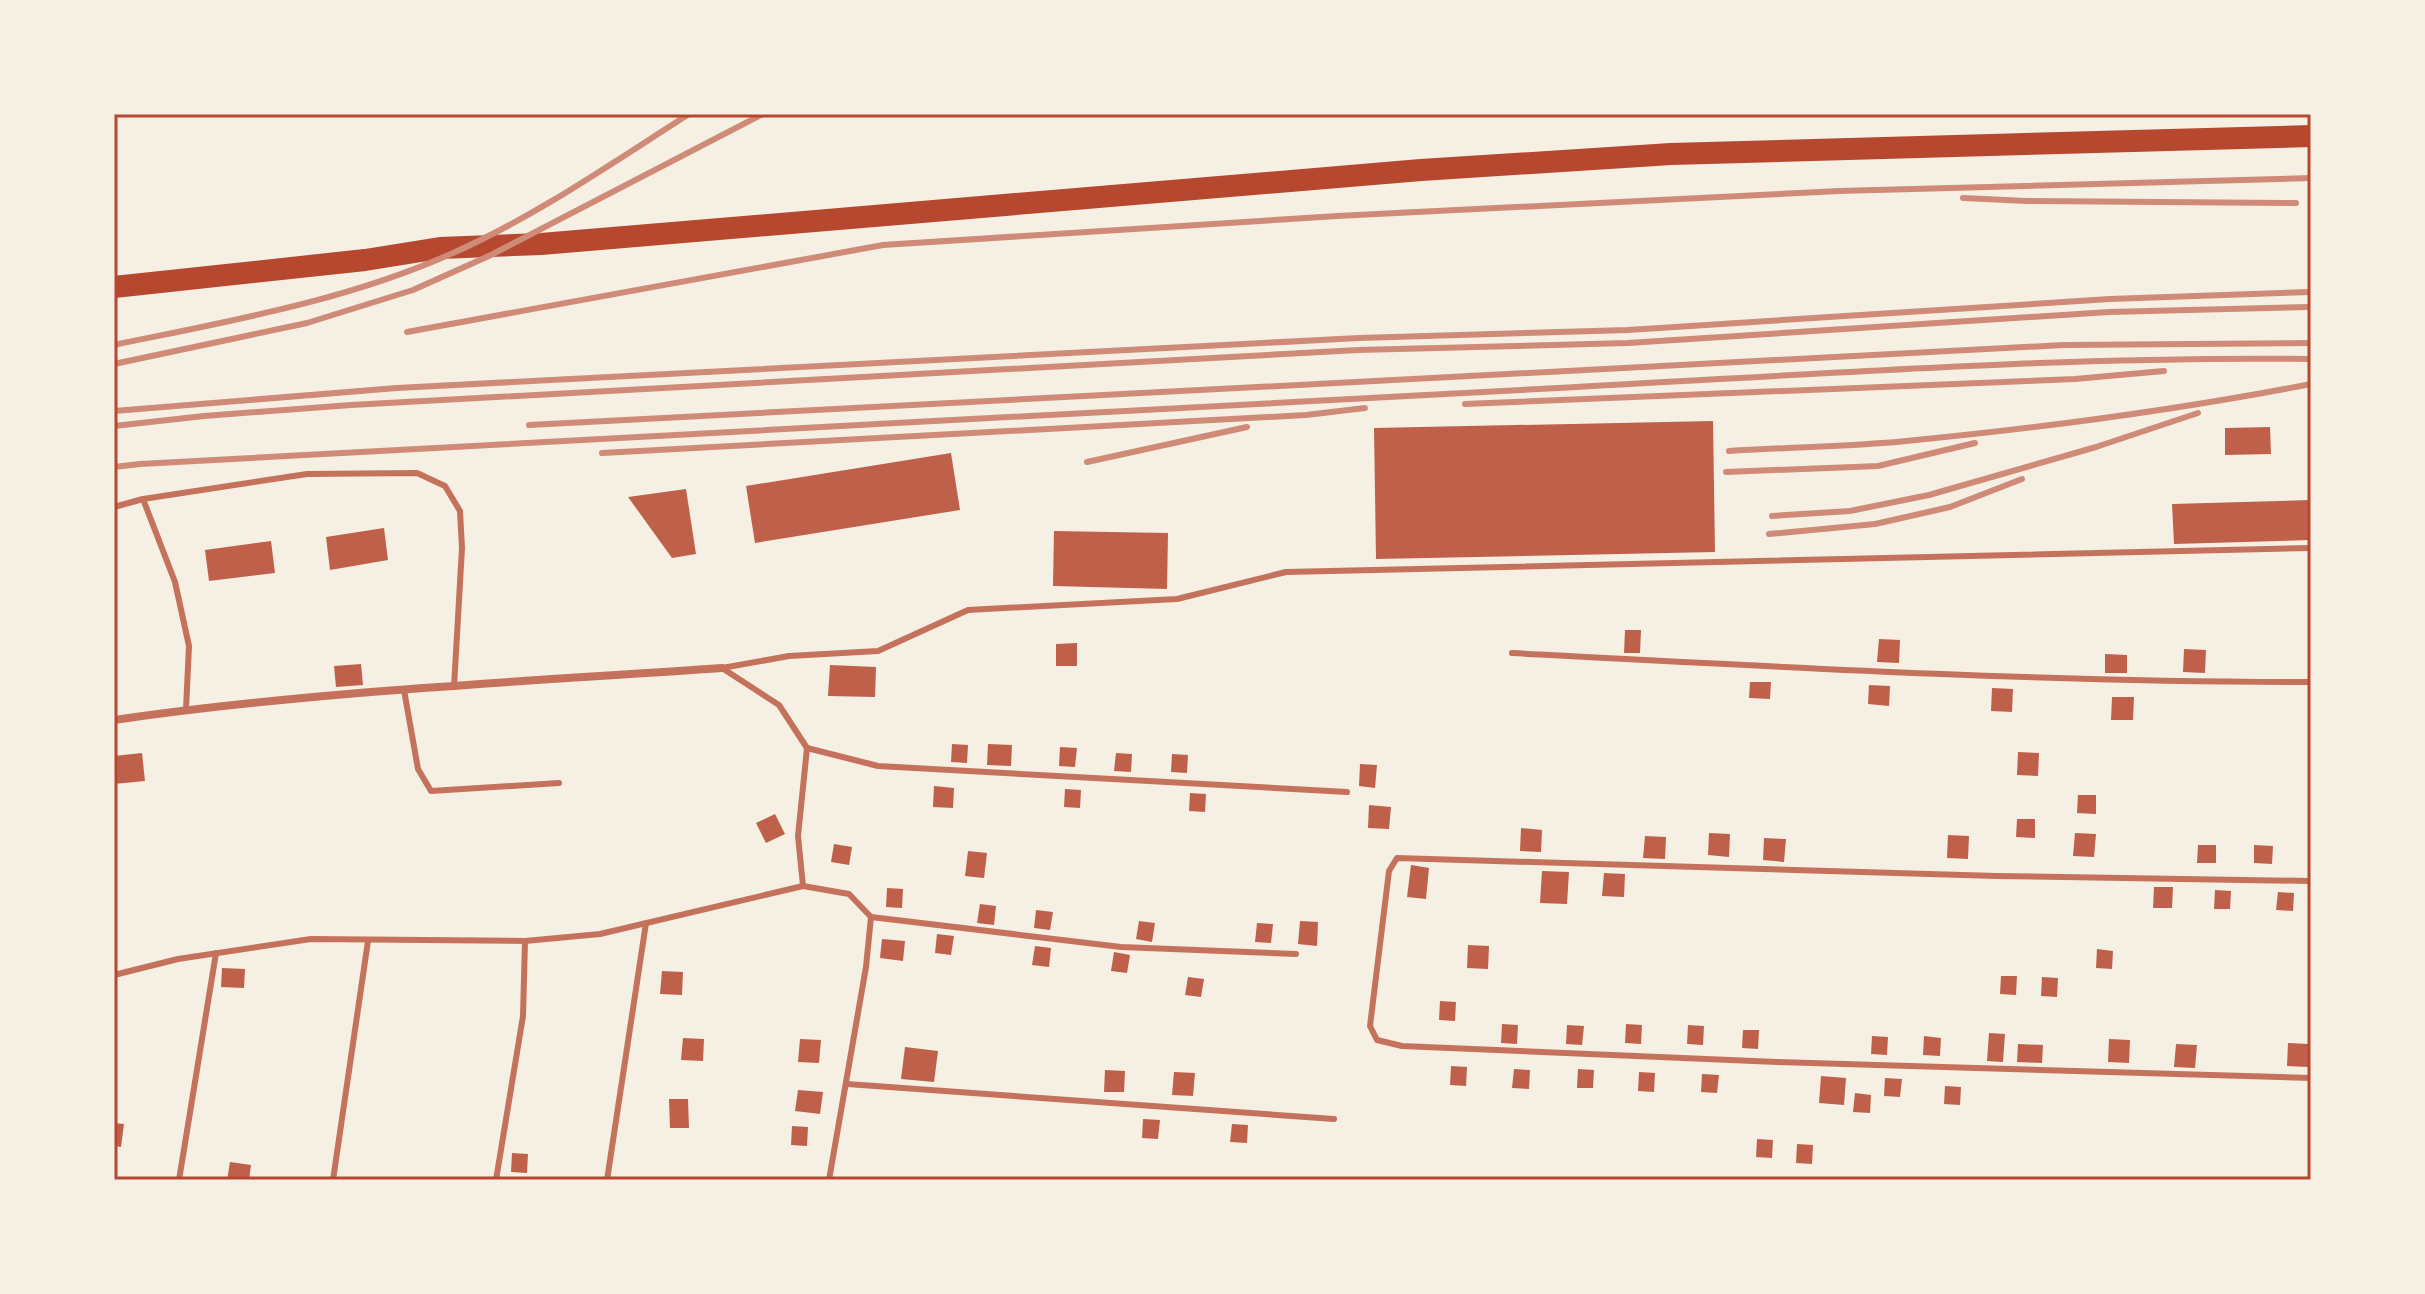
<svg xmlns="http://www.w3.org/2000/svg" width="2425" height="1294" font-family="Lora,serif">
<rect width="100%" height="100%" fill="#f6efe4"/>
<g fill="#bf614a">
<path d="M1713,421L1715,552L1376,559L1374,428Z"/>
<path d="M2270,427L2271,454L2225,455V428Z"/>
<path d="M951,453L960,510L755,543L746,486Z"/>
<path d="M686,489L696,554L672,558L628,497Z"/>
<path d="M2310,500L2311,540L2174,544L2172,504Z"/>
<path d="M384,528L388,560L330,570L326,537Z"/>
<path d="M1054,531L1168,533L1167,589L1053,586Z"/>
<path d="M271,541L275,573L209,581L205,550Z"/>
<path d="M1625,630H1641L1640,653H1624Z"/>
<path d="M1879,639L1900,640L1899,663L1877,662Z"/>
<path d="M1077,643V666H1056V644Z"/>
<path d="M2184,649L2206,650L2205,673L2183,672Z"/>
<path d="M2105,654L2127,655V673H2105Z"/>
<path d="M361,664L363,685L336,687L334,666Z"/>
<path d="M830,665L876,667L875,697L828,696Z"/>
<path d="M1750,682H1771L1770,699L1749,698Z"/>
<path d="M1869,685L1890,686L1889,706L1868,704Z"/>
<path d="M1992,688L2013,689L2012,712L1991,711Z"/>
<path d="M2112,697H2134L2133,720H2111Z"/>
<path d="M952,744L968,745L967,763L951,762Z"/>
<path d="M988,744L1012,745L1011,766L987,765Z"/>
<path d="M1060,747L1077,748L1075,767L1059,766Z"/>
<path d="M2018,752L2039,753L2038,776L2017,775Z"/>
<path d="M142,753L145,781L114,784V756Z"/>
<path d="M1116,753L1132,754L1131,772L1114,771Z"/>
<path d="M1172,754L1188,755L1187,773L1171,772Z"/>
<path d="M1360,764L1377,765L1375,788L1359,786Z"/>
<path d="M934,786L954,788L953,808L933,807Z"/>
<path d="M1065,789L1081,790L1080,808L1064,807Z"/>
<path d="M1190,793L1206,794L1205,812L1189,811Z"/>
<path d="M2078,795H2096V814L2077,813Z"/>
<path d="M1369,805L1391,807L1389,829L1368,828Z"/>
<path d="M775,814L785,834L766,843L756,823Z"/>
<path d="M2017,819H2035V838L2016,837Z"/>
<path d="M1521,828L1542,830L1541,852L1520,851Z"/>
<path d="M1709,833L1730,834L1729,857L1708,855Z"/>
<path d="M2075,833L2096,834L2094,857L2073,856Z"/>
<path d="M1948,835L1969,836L1968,859L1947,858Z"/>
<path d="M1645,836L1666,837L1665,859L1643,858Z"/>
<path d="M1764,838L1786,839L1784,862L1763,860Z"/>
<path d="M834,844L852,847L849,865L831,862Z"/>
<path d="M2198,845H2216V863H2197Z"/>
<path d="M2254,845L2273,846L2272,864L2254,863Z"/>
<path d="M968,851L987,853L984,878L965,876Z"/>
<path d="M1411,865L1429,868L1426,899L1407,897Z"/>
<path d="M1542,871L1569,872L1567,904L1540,903Z"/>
<path d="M1604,873L1625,874L1624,897L1602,896Z"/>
<path d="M2154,887H2173L2172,908H2153Z"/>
<path d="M887,888L903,889L902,908L886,907Z"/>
<path d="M2215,890L2231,891L2230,909H2214Z"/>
<path d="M2278,892L2294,893L2293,911L2276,910Z"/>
<path d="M980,904L996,906L994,925L977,923Z"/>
<path d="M1036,910L1053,912L1050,930L1034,928Z"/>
<path d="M1139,921L1155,923L1152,942L1136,939Z"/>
<path d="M1300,921L1318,922L1317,946L1298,944Z"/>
<path d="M1257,923L1273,924L1271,943L1255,942Z"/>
<path d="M937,934L954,936L951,955L935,953Z"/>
<path d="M882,939L905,941L903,961L880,958Z"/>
<path d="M1468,945L1489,946L1488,969L1467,968Z"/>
<path d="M1035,946L1051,948L1049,967L1032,965Z"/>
<path d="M2097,949L2113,951L2112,969L2096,968Z"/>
<path d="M1114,952L1130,955L1127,973L1111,971Z"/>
<path d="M222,968L245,969L244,988L221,987Z"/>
<path d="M662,971L683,972L682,995L660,994Z"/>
<path d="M2001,976H2017L2016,995L2000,994Z"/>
<path d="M1188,977L1204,979L1201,997L1185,995Z"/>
<path d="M2042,977L2058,978L2057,997L2041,996Z"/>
<path d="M1440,1001L1456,1002L1455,1021L1439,1020Z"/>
<path d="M1502,1024L1518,1025L1517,1044L1501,1043Z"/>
<path d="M1626,1024L1642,1025L1641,1044L1625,1043Z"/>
<path d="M1567,1025L1584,1026L1582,1045L1566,1044Z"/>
<path d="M1688,1025L1704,1026L1703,1045L1687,1044Z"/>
<path d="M1743,1030H1759L1758,1049L1742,1048Z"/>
<path d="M1989,1033L2005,1034L2003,1062L1987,1061Z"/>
<path d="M1872,1036L1888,1037L1887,1055L1871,1054Z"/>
<path d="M1924,1036L1941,1038L1940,1056L1923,1055Z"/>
<path d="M683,1038L704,1039L703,1061L681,1060Z"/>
<path d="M800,1039L821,1040L819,1063L798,1062Z"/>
<path d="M2109,1039L2130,1040L2129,1063L2108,1062Z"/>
<path d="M2288,1043L2309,1044L2308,1067L2287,1066Z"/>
<path d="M2018,1044L2043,1045L2042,1063L2017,1062Z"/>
<path d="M2176,1044L2197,1045L2195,1068L2174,1067Z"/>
<path d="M905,1047L938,1051L934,1082L901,1079Z"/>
<path d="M1451,1066L1467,1067L1466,1086L1450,1085Z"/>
<path d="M1514,1069L1530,1070L1529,1089L1512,1088Z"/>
<path d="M1578,1069L1594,1070L1593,1088H1577Z"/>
<path d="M1105,1070L1125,1071L1124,1092H1104Z"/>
<path d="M1174,1072L1195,1073L1193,1096L1172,1095Z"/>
<path d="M1639,1072L1655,1073L1654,1092L1638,1091Z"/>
<path d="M1702,1074L1719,1075L1717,1093L1701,1092Z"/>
<path d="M1821,1076L1846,1078L1844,1105L1819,1103Z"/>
<path d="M1885,1078L1902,1079L1900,1097L1884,1096Z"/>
<path d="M1945,1086L1961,1087L1960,1105L1944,1104Z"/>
<path d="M798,1090L823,1092L820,1114L795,1111Z"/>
<path d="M1855,1093L1871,1095L1870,1113L1853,1112Z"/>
<path d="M669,1099H688L689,1128H670Z"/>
<path d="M1143,1119L1160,1120L1158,1139L1142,1138Z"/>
<path d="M114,1123L124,1124L121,1147L114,1146Z"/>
<path d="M1232,1124L1248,1125L1247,1143L1230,1142Z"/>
<path d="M792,1126L808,1127L807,1146L791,1145Z"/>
<path d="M1757,1139L1773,1140L1772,1158L1756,1157Z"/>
<path d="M1797,1144L1813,1145L1812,1164L1796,1163Z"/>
<path d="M512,1153L528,1154L527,1173L511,1172Z"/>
<path d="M230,1162L251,1165L249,1180H227Z"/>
</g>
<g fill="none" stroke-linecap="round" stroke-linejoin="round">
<g stroke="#c5725c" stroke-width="6">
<path d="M143,499L307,474L417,473L445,486L460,511L462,548L454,687"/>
<path d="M114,507L143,499L175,582L189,646L186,709"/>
<path d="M1512,653C1778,667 2045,682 2311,682"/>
<path d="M722,668L789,656L878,651L968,610L1177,599L1286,572L2311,548"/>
<path d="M404,690L418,769L431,791L559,783"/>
<path d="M807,748L878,766L1347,792"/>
<path d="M2311,881L1996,876L1397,858L1389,871L1370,1026L1377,1040L1402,1046L1777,1062L2311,1078"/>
<path d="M803,886L849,894L871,917L866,967L829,1180"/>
<path d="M871,917L1121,947L1296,954"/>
<path d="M114,975L178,959L311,939L525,941L600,934L803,886L798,836L807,748L779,705L722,668"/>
<path d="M847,1084L1334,1119"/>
<path d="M179,1180L216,953"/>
<path d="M333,1180L368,941"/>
<path d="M496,1180L523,1016L525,941"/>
<path d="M607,1180L646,923"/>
</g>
<path stroke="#c5725c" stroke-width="8" d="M114,720C315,691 519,682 722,668"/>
<path stroke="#b5482f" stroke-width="22" d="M114,287L365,260L440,248L541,244L1421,170L1671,154L2311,136"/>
<g stroke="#cf8b77" stroke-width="6">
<path d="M1963,198L2027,201L2296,203"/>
<path d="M407,332L883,245L1337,216L1839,191L2311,178"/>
<path d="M114,345C229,321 346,301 453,253C536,216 612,163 689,114"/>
<path d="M114,364L307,323L413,290L491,255L763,114"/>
<path d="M1465,404L2075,379L2164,371"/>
<path d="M114,411L397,388L1359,338L1628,330L2110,299L2311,292"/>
<path d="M529,425L2064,345L2311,343"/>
<path d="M114,426L204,416L351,405L1358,350L1628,343L2109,312L2311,307"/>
<path d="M1729,451C1788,447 1847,447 1906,441C2041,428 2177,410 2311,384"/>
<path d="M602,453L1306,415L1365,408"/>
<path d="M1087,462L1247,427"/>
<path d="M114,467L140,464C613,440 1085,411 1558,388C1809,375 2060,356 2311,359"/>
<path d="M1726,472L1878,466L1975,443"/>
<path d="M1772,516L1850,511L1929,495L2096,447L2198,413"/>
<path d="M1769,534L1875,524L1950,507L2022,479"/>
</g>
</g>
<rect width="2425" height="1294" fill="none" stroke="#f6efe4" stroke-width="232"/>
<rect x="116" y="116" width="2193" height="1062" fill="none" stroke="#b5482f" stroke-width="3"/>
</svg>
